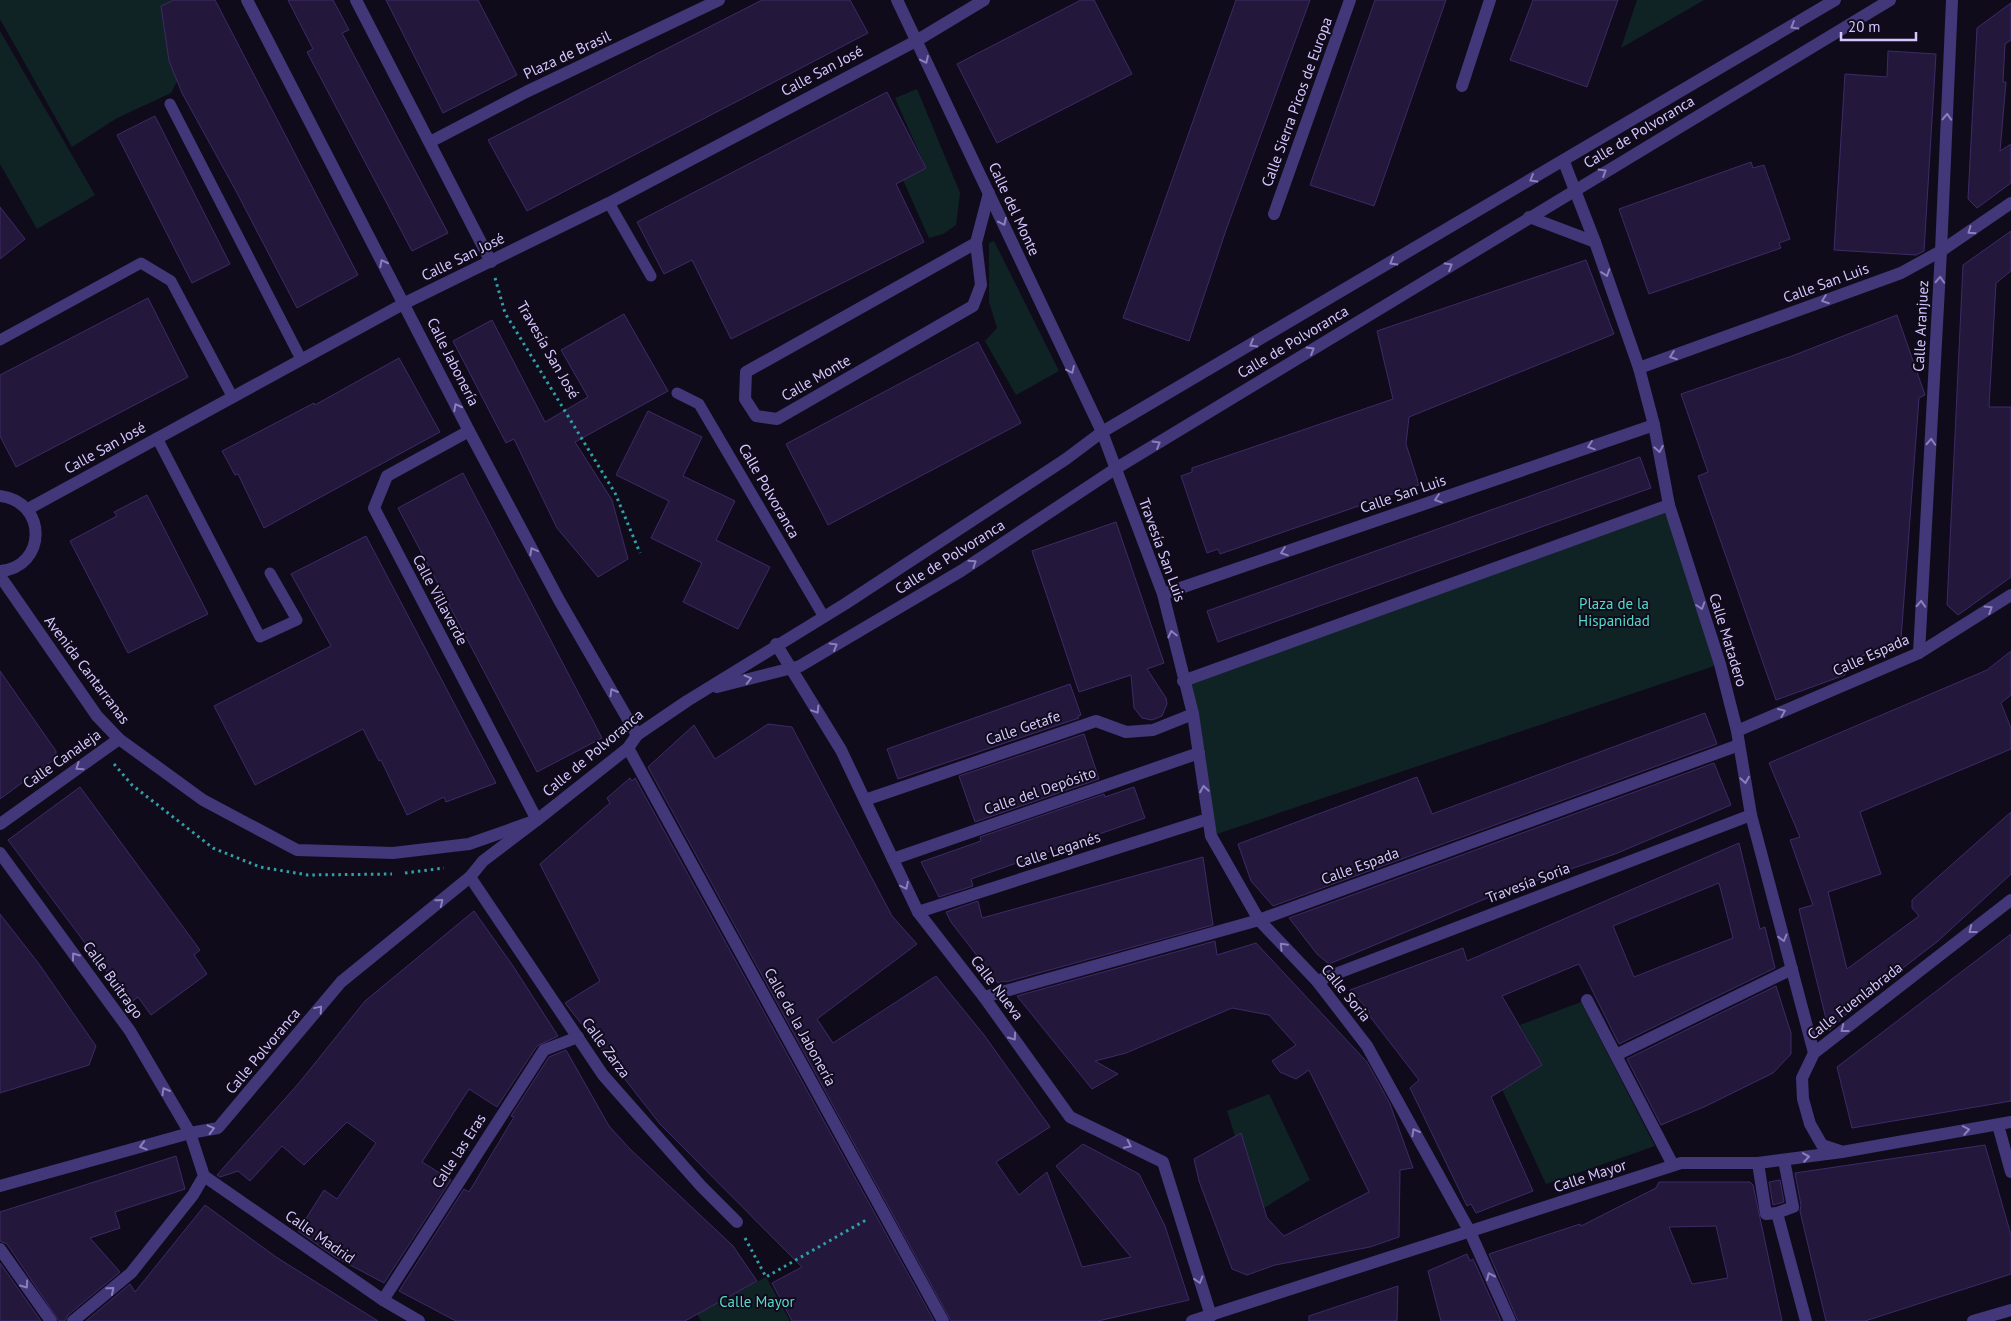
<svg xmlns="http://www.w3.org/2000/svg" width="2011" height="1321" font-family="'PT Sans',sans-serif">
<rect width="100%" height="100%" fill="#100b1b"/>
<g fill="#0f2325">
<path d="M0,0H174L161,6L169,61L177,81L171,93L117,118L72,147L0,19Z"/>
<path d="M1637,0H1704L1621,48Z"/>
<path d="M0,31L95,195L37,229L0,164Z"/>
<path d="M917,89L960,193L956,225L943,234L929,238L903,180L926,168L895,98Z"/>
<path d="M994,241L1059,371L1016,395L985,341L997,328L989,302V243Z"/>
<path d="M1669,505L1720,664L1211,836L1183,681Z"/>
<path d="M1581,1002L1655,1146L1546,1184L1501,1087L1542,1065L1520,1025Z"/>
<path d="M1269,1094L1310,1180L1264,1208L1241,1133L1235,1136L1227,1111Z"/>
<path d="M766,1277L790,1321H701L697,1314Z"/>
</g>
<g fill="#23183b" stroke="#3e2a67" fill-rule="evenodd">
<path d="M174,0H215L358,275L297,308L236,191L182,93L169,61L161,6Z"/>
<path d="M288,0H333L349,30L342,33L448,233L412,251L307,52L313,49Z"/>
<path d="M386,0H478L517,75L443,113Z"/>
<path d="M762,0H850L868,33L527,211L488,140Z"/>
<path d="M1081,0H1094L1132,74L997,143L957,64Z"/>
<path d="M1236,0H1310L1226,230L1189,341L1123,318Z"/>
<path d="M1375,0H1446L1374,206L1310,185Z"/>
<path d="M1533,0H1618L1587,87L1510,60Z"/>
<path d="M2011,3V40L2005,44L2003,82H2006L2000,151L2011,144V183L1977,208L1968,199L1977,28Z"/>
<path d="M1888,51L1936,54L1924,251L1916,255L1834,250L1845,74L1887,77Z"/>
<path d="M887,92L926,168L896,184L924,242L731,339L692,260L664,274L637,222Z"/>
<path d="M155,116L230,264L192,283L117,135Z"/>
<path d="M1751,162L1753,168L1764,165L1790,239L1779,243L1781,248L1649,294L1619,209Z"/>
<path d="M0,207L25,239L0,259Z"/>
<path d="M2011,231V271L1996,283L1989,407H2011V577L1958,615L1947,605L1963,265Z"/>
<path d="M1586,260L1614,334L1409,417L1406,444L1419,485L1220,554L1218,549L1207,553L1181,476L1192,472V468L1393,399L1377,331Z"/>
<path d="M148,298L188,377L16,467L0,436V375Z"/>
<path d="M624,314L668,391L575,442L612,500L628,559L598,577L557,528L514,439L506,443L453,341L492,320L545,422L588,397L561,350Z"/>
<path d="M1897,315L1925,395L1919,398L1901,639L1842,665L1845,675L1776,700L1698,476L1708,472L1681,394L1792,356Z"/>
<path d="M978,342L1021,423L828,525L786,444Z"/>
<path d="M399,358L440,432L264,528L238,474L235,475L222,451L314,403L315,405Z"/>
<path d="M648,411L702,437L683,476L735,501L716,540L770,567L738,629L683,602L702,563L651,538L669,501L616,475Z"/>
<path d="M1640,457L1651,488L1218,642L1207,611Z"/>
<path d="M463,473L602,738L537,772L398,508Z"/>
<path d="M147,495L208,614L128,653L70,541L117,516L114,512Z"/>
<path d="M1116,522L1164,663L1147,669L1166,698L1167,704L1162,716L1152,720L1142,718L1134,708L1131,675L1079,692L1032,551Z"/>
<path d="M366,536L496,783L446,802L444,797L407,815L381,760L379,761L363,729L255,785L214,706L331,646L291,574Z"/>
<path d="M2011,651V695L2001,703L2011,728V749L1860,812L1881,874L1828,892L1847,969L1919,916L1912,908V900L2011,812V874L1938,941L1860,1001L1829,1031L1799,909L1813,905L1790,840L1800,837L1769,763L1987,670Z"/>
<path d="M0,671L56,751V758L0,799Z"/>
<path d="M1070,684L1081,715L1078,716L1079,718L898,779L887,749Z"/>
<path d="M1705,713L1717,744L1273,906L1251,881L1238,844L1417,777L1432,814Z"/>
<path d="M768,724L792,727L892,916L917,944L817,1019L833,1043L936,976L984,1035L1050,1127L996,1162L1019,1195L1047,1172L1082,1267L1131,1257L1056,1166L1083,1144L1139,1174L1165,1226L1189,1300L1098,1321H951L648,767L694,725L715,759Z"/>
<path d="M1084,734L1099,779L975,822L959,776Z"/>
<path d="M1714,763L1731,805L1615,854L1497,894L1329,964L1317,954L1289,918Z"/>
<path d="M630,778L632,781L635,778L934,1321H792L772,1283L802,1267L660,1124L565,1003L600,981L540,864L610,803L607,798Z"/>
<path d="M80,787L200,950L194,955L207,974L151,1015L138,997L130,1003L8,840Z"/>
<path d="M1134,787L1145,818L971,879L973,886L939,897L921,862L981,841L980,837L1104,794L1105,797Z"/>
<path d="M1739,843L1760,929L1765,927L1775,968L1619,1044L1579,964L1502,996L1542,1065L1491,1097L1533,1191L1476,1213L1471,1204L1467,1206L1410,1088L1419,1080L1368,1014L1370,1012L1350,990L1463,948L1467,961ZM1719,883L1733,938L1634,977L1613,926Z"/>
<path d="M1203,857L1213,925L1006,982L1004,981L998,983L951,922L946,912L978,901L982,918Z"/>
<path d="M474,911L513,966L558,1036L537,1046L497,1107L469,1089L422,1162L451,1180L384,1283L335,1257L298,1231L324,1190L337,1199L376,1143L347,1122L304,1165L282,1146L250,1181L238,1171L220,1177L217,1175L299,1083L365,1001Z"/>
<path d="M0,914L39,964L96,1046L89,1065L0,1093Z"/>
<path d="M2011,934V1101L1852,1128L1837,1067Z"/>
<path d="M1215,941L1217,955L1256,943L1367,1062L1390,1104L1413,1168L1400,1170L1399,1237L1370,1247L1275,1265L1247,1275L1232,1269L1199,1181L1194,1159L1241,1133L1267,1218L1284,1236L1369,1192L1309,1070L1296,1079L1280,1072L1272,1061L1296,1045L1269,1015L1232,1008L1126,1053L1095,1061L1118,1074L1092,1089L1017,996Z"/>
<path d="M1776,986L1791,1033V1054L1773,1073L1706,1106L1661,1125L1627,1059Z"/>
<path d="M566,1050L609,1126L630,1149L733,1246L757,1281L685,1321H456L399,1291L464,1189L469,1192L514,1117L511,1116L549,1057Z"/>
<path d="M1985,1145L2011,1235V1274L1865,1321H1826L1800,1211L1801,1205L1795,1173Z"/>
<path d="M176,1156L185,1189L115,1212L120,1228L90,1238L120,1272L68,1315L65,1321H59L7,1244L0,1241V1212Z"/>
<path d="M1780,1180L1784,1202L1773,1205L1769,1182Z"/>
<path d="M1659,1182H1750L1753,1185L1782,1321H1518L1489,1254L1580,1224L1581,1226L1656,1188ZM1716,1226L1728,1278L1692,1284L1669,1227Z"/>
<path d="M205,1205L276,1257L378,1321H86L130,1284L135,1292Z"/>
<path d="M1467,1254L1470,1261L1473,1259L1501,1321H1441L1428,1271Z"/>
<path d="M0,1263L41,1321H0Z"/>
<path d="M1398,1286L1397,1321H1309V1316Z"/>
</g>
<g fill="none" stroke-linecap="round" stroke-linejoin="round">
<g stroke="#2fa1a9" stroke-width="3" stroke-dasharray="2.5 4" stroke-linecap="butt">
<path d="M495,278L505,313L615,493L640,553"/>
<path d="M114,764L132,785L213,848L260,867L308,875L392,874"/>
<path d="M405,873L444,868"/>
<path d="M745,1238L766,1277L866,1220"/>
</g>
<g stroke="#423779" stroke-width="11">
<path d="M170,104L301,359"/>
<path d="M609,203L651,276"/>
<path d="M0,340L141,263L171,281L232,396"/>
<path d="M677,393L699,404L824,617"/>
<path d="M157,438L260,637L297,620L270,573"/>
</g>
<g stroke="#423779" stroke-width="12">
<path d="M247,0L469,431L559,600L637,735"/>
<path d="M356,0L491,262"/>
<path d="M897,0L1102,432L1163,594L1193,714L1211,836L1259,920L1317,981L1367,1046L1470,1232L1510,1321"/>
<path d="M1462,86L1490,0"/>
<path d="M430,142L526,92L719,0"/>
<path d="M1564,162L1595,242L1639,368L1654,425L1669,505L1720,664L1737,731L1751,815L1814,1053"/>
<path d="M1274,214L1350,0"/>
<path d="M1529,217L1595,242"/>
<path d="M976,243L981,285L973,306L777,419L756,416L745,399L746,372L976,243L989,193"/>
<path d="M1639,368L1901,273L1941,251L2011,203"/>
<path d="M0,496C48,502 47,567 0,571"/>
<path d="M28,509L405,303L609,203L916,41L984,0"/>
<path d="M0,576L97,716L119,739L203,800L297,850L393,853L469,844L537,820L628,748L637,735L687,701L845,604L1066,459L1102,432L1835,0"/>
<path d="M1163,594L1654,425"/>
<path d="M776,644L841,750L918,912L984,997L1070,1117L1163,1162L1211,1316"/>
<path d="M1919,653L1941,251L1952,0"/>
<path d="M1183,681L1669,505"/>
<path d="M717,687L800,666L961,571L1115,469L1890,0"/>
<path d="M1737,731L1919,653L2011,595"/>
<path d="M628,748L943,1321"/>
<path d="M865,800L1096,721L1126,732L1153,730L1193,714"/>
<path d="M0,824L119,739"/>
<path d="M0,853L130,1031L190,1133L0,1186"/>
<path d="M893,859L1199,753"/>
<path d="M470,877L603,1075L701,1186L737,1222"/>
<path d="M918,912L1208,819"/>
<path d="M1317,981L1751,815"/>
<path d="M984,997L1259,920L1739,745"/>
<path d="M1587,1000L1673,1165"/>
<path d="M1616,1055L1792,969"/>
<path d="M1998,1125L2011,1172"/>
<path d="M1840,1151L1822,1145L1810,1124L1803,1099L1802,1078L1814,1053L2011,900"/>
<path d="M1758,1163L1766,1214L1777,1213L1806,1321"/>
<path d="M204,1176L383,1300L419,1321"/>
<path d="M1777,1213L1793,1207L1784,1160"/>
<path d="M0,1249L51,1321"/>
<path d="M383,1300L544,1050L578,1037"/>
<path d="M73,1321L131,1273L193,1195L204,1176L190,1133L218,1128L341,982L470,877L483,861L537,820L374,508L387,476L469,431"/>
<path d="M1192,1321L1681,1163H1758L1842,1152L2011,1122"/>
<path d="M1973,1321L2011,1310"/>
</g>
</g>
<defs><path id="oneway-chevron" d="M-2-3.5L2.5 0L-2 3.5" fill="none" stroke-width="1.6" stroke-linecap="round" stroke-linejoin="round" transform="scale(1.25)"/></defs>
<g stroke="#8b7fbc">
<use href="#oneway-chevron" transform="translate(1794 26) rotate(150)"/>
<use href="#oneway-chevron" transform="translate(925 60) rotate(65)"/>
<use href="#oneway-chevron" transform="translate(1947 117) rotate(-88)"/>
<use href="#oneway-chevron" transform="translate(1603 172) rotate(-31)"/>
<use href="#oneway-chevron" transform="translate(1533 179) rotate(150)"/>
<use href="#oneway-chevron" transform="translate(1003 222) rotate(65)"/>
<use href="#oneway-chevron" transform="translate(1971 231) rotate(145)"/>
<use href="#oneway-chevron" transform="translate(1393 262) rotate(150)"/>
<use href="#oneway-chevron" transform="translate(383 263) rotate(-117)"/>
<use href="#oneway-chevron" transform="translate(1449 266) rotate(-31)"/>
<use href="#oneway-chevron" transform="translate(1606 273) rotate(71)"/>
<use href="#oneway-chevron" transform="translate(1940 280) rotate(-87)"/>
<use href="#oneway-chevron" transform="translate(1825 300) rotate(160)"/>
<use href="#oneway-chevron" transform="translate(1253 344) rotate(150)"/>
<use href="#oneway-chevron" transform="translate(1311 350) rotate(-31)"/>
<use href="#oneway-chevron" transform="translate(1673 356) rotate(160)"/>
<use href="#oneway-chevron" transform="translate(1071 370) rotate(65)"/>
<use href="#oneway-chevron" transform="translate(457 407) rotate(-117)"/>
<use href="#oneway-chevron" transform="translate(1931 442) rotate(-87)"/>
<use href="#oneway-chevron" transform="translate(1157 444) rotate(-31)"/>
<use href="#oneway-chevron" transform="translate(1591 446) rotate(161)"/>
<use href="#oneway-chevron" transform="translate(1659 449) rotate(80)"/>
<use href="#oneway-chevron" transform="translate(1438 499) rotate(161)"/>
<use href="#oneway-chevron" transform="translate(533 551) rotate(-118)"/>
<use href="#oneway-chevron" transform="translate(1284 552) rotate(161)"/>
<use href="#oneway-chevron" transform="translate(973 563) rotate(-34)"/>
<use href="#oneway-chevron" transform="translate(1921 604) rotate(-87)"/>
<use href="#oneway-chevron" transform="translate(1701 606) rotate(72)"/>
<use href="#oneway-chevron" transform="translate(1989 609) rotate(-32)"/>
<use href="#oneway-chevron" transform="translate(1172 634) rotate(-103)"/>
<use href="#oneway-chevron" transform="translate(834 646) rotate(-30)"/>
<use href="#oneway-chevron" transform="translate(748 679) rotate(-14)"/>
<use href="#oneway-chevron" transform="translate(613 692) rotate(-120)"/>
<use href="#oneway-chevron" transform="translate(816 710) rotate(58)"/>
<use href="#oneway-chevron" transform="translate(1782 712) rotate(-23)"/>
<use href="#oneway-chevron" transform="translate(79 767) rotate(145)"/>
<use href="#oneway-chevron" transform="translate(1745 780) rotate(81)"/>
<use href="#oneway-chevron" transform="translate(1204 789) rotate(-99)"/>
<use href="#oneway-chevron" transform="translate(905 886) rotate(64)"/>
<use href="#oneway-chevron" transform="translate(440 902) rotate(-39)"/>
<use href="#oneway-chevron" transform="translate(1972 930) rotate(142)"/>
<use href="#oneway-chevron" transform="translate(1783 938) rotate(75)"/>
<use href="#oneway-chevron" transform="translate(1283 946) rotate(-134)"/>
<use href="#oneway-chevron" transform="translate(75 956) rotate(-126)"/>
<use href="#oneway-chevron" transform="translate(319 1009) rotate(-50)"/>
<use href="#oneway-chevron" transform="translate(1844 1029) rotate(142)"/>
<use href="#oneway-chevron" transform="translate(1013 1037) rotate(54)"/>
<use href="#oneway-chevron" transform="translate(165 1091) rotate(-120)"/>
<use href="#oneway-chevron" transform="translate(211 1129) rotate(-14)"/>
<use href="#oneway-chevron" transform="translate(1966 1130) rotate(-10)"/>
<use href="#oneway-chevron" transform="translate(1415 1132) rotate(-119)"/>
<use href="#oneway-chevron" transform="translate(1128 1145) rotate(26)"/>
<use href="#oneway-chevron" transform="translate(143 1146) rotate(164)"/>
<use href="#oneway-chevron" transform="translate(1806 1157) rotate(-8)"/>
<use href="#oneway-chevron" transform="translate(1490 1276) rotate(-114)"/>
<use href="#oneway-chevron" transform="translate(1199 1280) rotate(73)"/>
<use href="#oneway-chevron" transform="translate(25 1285) rotate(55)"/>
<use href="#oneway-chevron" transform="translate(111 1290) rotate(-40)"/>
</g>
<g text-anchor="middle" stroke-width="4" stroke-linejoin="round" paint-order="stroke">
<g font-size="15" fill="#d4c7fe" stroke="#100b1b">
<text transform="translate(567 55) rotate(-25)" y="5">Plaza de Brasil</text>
<text transform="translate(822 71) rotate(-28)" y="5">Calle San José</text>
<text transform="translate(1297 102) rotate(-70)" y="5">Calle Sierra Picos de Europa</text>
<text transform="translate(1639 132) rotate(-31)" y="5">Calle de Polvoranca</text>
<text transform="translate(1014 209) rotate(65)" y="5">Calle del Monte</text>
<text transform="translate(463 257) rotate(-26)" y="5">Calle San José</text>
<text transform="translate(1826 283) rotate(-20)" y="5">Calle San Luis</text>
<text transform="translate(1921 326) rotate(-87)" y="5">Calle Aranjuez</text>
<text transform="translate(1293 342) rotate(-31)" y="5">Calle de Polvoranca</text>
<text transform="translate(548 350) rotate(60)" y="5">Travesía San José</text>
<text transform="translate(453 362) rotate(63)" y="5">Calle Jabonería</text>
<text transform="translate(816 378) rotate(-30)" y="5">Calle Monte</text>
<text transform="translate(105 448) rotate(-29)" y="5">Calle San José</text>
<text transform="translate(769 491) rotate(60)" y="5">Calle Polvoranca</text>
<text transform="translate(1403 494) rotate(-19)" y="5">Calle San Luis</text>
<text transform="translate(1162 550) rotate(70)" y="5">Travesía San Luis</text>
<text transform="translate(950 557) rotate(-32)" y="5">Calle de Polvoranca</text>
<text transform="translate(440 600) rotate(62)" y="5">Calle Villaverde</text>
<text transform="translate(1728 640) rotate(73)" y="5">Calle Matadero</text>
<text transform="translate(1871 655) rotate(-24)" y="5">Calle Espada</text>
<text transform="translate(87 670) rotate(53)" y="5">Avenida Cantarranas</text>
<text transform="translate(1023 728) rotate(-19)" y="5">Calle Getafe</text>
<text transform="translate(593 753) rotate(-40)" y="5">Calle de Polvoranca</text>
<text transform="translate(62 759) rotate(-35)" y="5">Calle Canaleja</text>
<text transform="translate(1040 791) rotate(-19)" y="5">Calle del Depósito</text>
<text transform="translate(1058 850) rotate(-18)" y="5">Calle Leganés</text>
<text transform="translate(1360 866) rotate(-20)" y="5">Calle Espada</text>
<text transform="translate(1528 883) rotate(-21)" y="5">Travesía Soria</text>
<text transform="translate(113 980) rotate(54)" y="5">Calle Buitrago</text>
<text transform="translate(997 988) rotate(53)" y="5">Calle Nueva</text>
<text transform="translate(1346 993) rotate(51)" y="5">Calle Soria</text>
<text transform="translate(1855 1001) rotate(-38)" y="5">Calle Fuenlabrada</text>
<text transform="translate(800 1027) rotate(61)" y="5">Calle de la Jabonería</text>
<text transform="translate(606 1048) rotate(54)" y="5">Calle Zarza</text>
<text transform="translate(263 1051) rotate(-50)" y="5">Calle Polvoranca</text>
<text transform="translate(459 1151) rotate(-57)" y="5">Calle las Eras</text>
<text transform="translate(1590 1176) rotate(-18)" y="5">Calle Mayor</text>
<text transform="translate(320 1237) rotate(35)" y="5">Calle Madrid</text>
</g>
<g font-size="15" fill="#56daca" stroke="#100b1b">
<text x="1614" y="609">Plaza de la<tspan x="1614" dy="17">Hispanidad</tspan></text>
<text x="757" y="1307">Calle Mayor</text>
</g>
</g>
<path d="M1841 32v8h75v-8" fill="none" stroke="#d4c7fe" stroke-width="2.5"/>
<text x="1848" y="32" font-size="15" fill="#d4c7fe" stroke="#100b1b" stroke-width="4" paint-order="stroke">20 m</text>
</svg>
